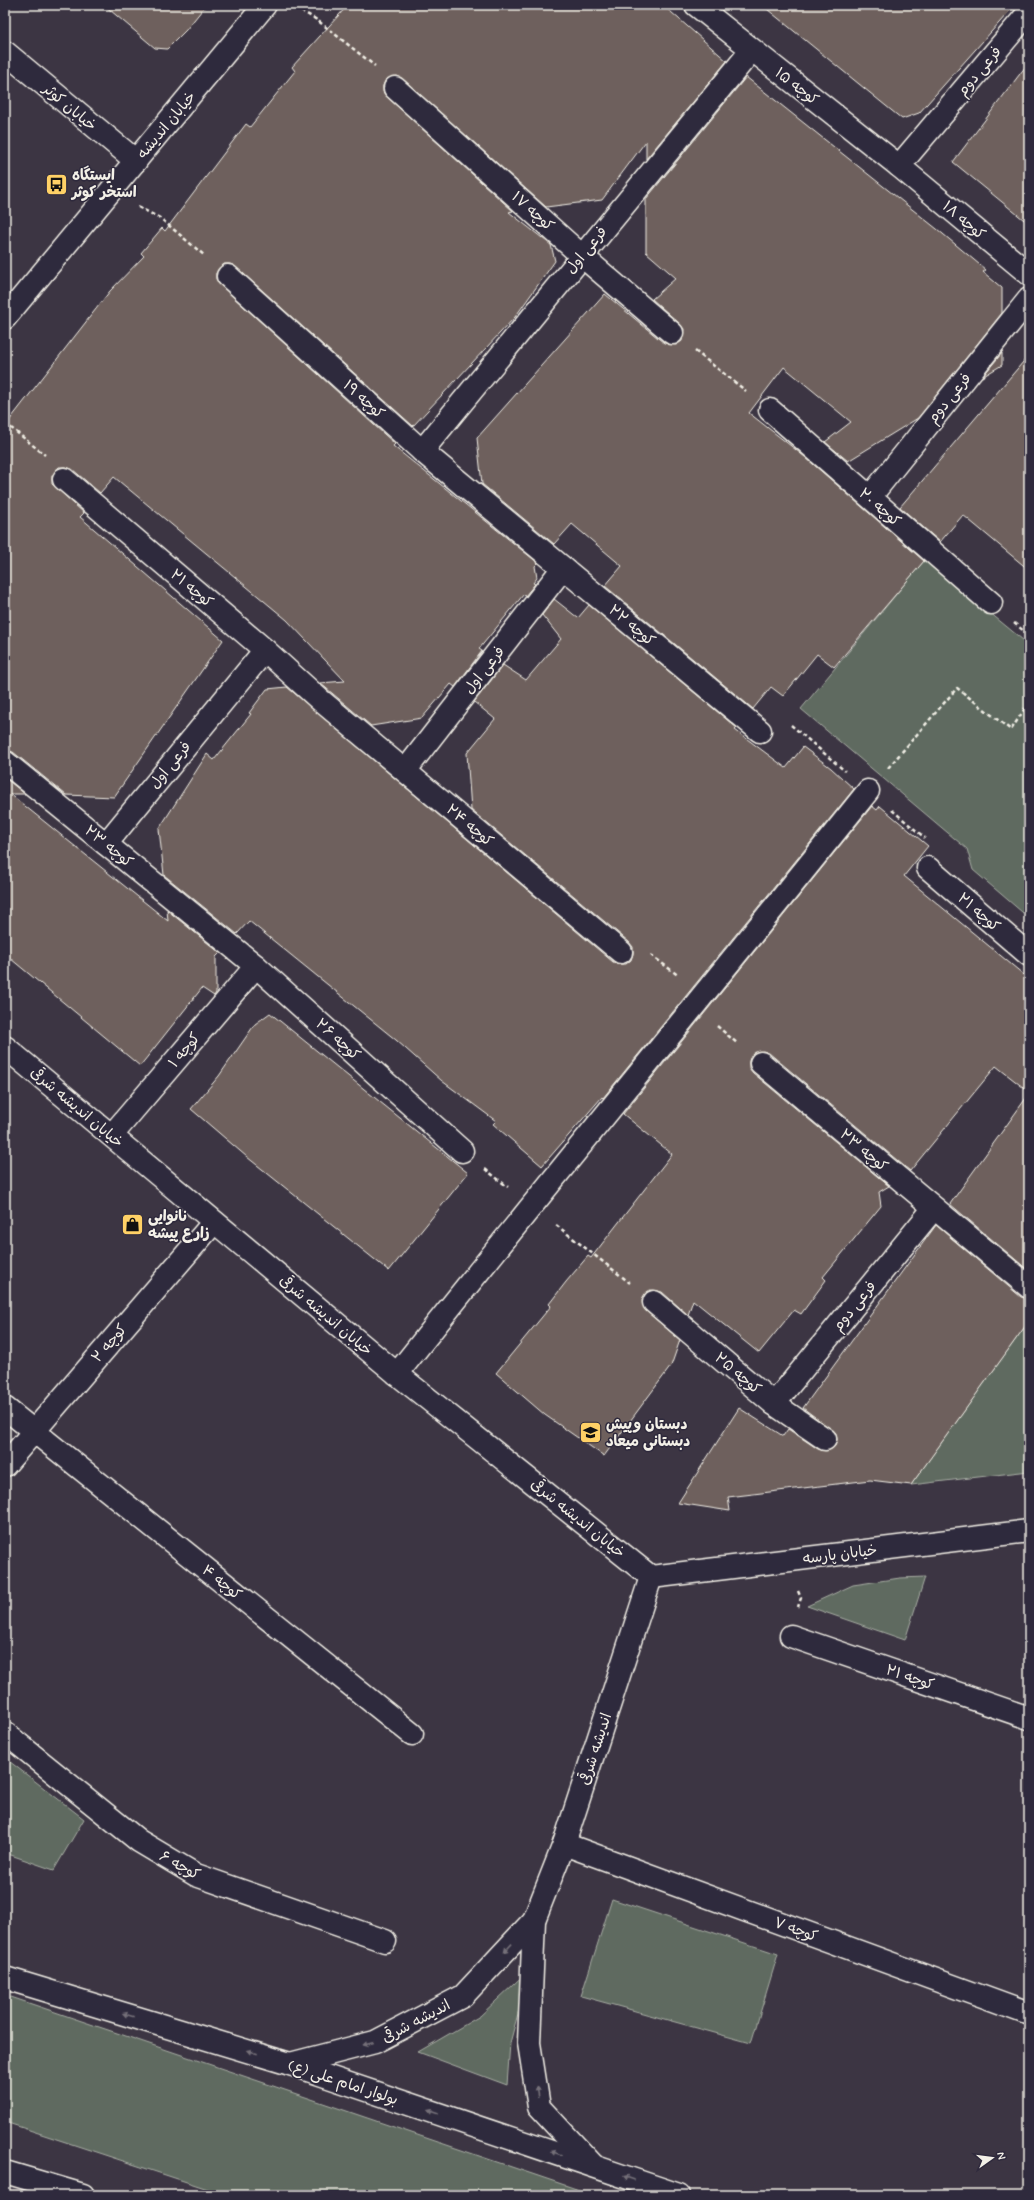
<svg xmlns="http://www.w3.org/2000/svg" width="1034" height="2200" font-family="Mynerve,'Playpen Sans Arabic',sans-serif">
<rect width="100%" height="100%" fill="#3c3543"/>
<filter id="ink" filterUnits="userSpaceOnUse"><feTurbulence type="fractalNoise" baseFrequency=".025" numOctaves="2"/><feDisplacementMap in="SourceGraphic" scale="8" xChannelSelector="R" yChannelSelector="G"/><feConvolveMatrix kernelMatrix="1 2 1 2 8 2 1 2 1" color-interpolation-filters="sRGB"/></filter>
<g filter="url(#ink)">
<g fill="#5e6b61" stroke="#a9aea4">
<path d="M928,556L995,617L1029,645V918L973,870L967,849L801,709Z"/>
<path d="M1029,1321V1471L911,1485Z"/>
<path d="M925,1577L905,1640L807,1606L853,1585L900,1578Z"/>
<path d="M5,1758L84,1819L54,1870L5,1853Z"/>
<path d="M612,1899L778,1954L751,2043L581,1996Z"/>
<path d="M530,1969L510,2043L507,2085L418,2052L480,2016Z"/>
<path d="M5,1995L594,2195H226L5,2122Z"/>
</g>
<g fill="#6e615d" stroke="#f4f1e8">
<path d="M104,5H206L186,30L167,49L155,48Z"/>
<path d="M348,5H663L727,61L646,159V141L602,200L546,207L403,79L397,76L386,79L383,86V92L387,97L513,211L509,212L551,245L555,261L515,317L413,426L236,267L230,264H224L216,273V279L220,285L395,444L393,446L538,563L535,566L537,578L533,583L535,584L525,596L524,594L479,649L482,651L455,687L451,684L422,718L371,726L320,683L345,681L287,620L114,477L100,493L72,469L66,467H59L52,476V484L84,513L80,517L223,640L114,797L66,795L13,752L5,750V426L110,291L144,256L141,253L162,228L165,231L246,124L250,127L295,71L292,67Z"/>
<path d="M762,5H1015L919,113L902,119Z"/>
<path d="M1029,62V224L953,162Z"/>
<path d="M746,77L937,229L986,270L983,272L1002,288V313L918,418L848,461L825,442L851,422L784,367L749,413L805,457L924,561L834,667L817,654L783,696L771,687L753,709L605,586L622,566L572,524L554,544L482,484L477,438L605,294L664,343L676,345L682,341L684,329L680,324L652,299L676,278L646,252V199Z"/>
<path d="M1002,353V365L982,377Z"/>
<path d="M1029,355V570L963,515L940,542L900,507Z"/>
<path d="M554,599L578,618L589,605L737,728L735,730L786,768L803,747L831,768L854,789L603,1098L602,1097L542,1166L493,1124L496,1121L442,1081L396,1040L249,921L237,934L164,875L159,829L207,754L214,760L251,714L249,713L267,689L287,687L613,962L619,964H626L631,960L633,954V947L629,942L471,810L467,753L495,719L474,702L503,665L526,680L561,639L542,615Z"/>
<path d="M5,778L25,794H10L168,921L167,910L220,953L216,957V993L214,996L202,988L140,1066L5,954Z"/>
<path d="M872,806L877,810L880,806L928,846L904,876L1029,979V1092L996,1066L910,1171L769,1053L763,1051L752,1055L749,1061V1068L753,1073L889,1186L879,1192L881,1206L823,1277L826,1280L801,1314L794,1310L759,1353L693,1300L688,1315L662,1292L650,1290L645,1294L642,1300L646,1311L680,1340L671,1366L604,1456L545,1415L496,1373L551,1306L549,1304L566,1282L588,1256L591,1258L672,1154L623,1114Z"/>
<path d="M270,1013L468,1173L389,1271L247,1157L191,1109L219,1076L255,1024Z"/>
<path d="M1029,1094V1271L950,1204Z"/>
<path d="M936,1225L1021,1297L1029,1299V1321L911,1485L870,1480L728,1497L730,1511L678,1503L739,1408L783,1436L788,1429L818,1449L830,1450L835,1446L837,1440L836,1433L803,1408Z"/>
</g>
<g fill="none" stroke-linecap="round" stroke-linejoin="round">
<defs>
<g id="street">
<path d="M696,5L899,166L1029,274"/>
<path d="M5,52L136,161"/>
<path d="M395,88L582,256L672,333"/>
<path d="M899,166L1029,12"/>
<path d="M228,276L422,451L760,731"/>
<path d="M770,410L991,603"/>
<path d="M422,451L751,51"/>
<path d="M64,479L265,650L319,699L621,952"/>
<path d="M870,497L1029,299"/>
<path d="M5,762L256,966L462,1151"/>
<path d="M405,771L563,568"/>
<path d="M106,844L265,650"/>
<path d="M928,868L1029,955"/>
<path d="M761,1063L1029,1287"/>
<path d="M112,1135L256,966"/>
<path d="M654,1302L774,1404L825,1439"/>
<path d="M397,1374C552,1178 712,986 868,791"/>
<path d="M774,1404L934,1208"/>
<path d="M5,1408L412,1734"/>
<path d="M5,1465L214,1222"/>
<path d="M651,1577L1029,1531"/>
<path d="M791,1636L1029,1718"/>
<path d="M5,1733L139,1841L196,1875L385,1941"/>
<path d="M564,1844L1029,2014"/>
</g>
<g id="secondary">
<path d="M5,318L265,5"/>
<path d="M5,1047L397,1374L651,1577L564,1844L534,1920L529,2043L539,2107L593,2165"/>
<path d="M5,1978L290,2064L679,2195"/>
<path d="M290,2064L375,2042L463,1996L534,1920"/>
<path d="M5,2172L83,2195"/>
</g>
</defs>
<use href="#street" stroke="#f4f1e8" stroke-width="25"/>
<use href="#secondary" stroke="#f4f1e8" stroke-width="25"/>
<g stroke="#f4f1e8" stroke-width="2.5" stroke-dasharray="4 3" stroke-linecap="butt">
<path d="M295,7L317,20L375,66"/>
<path d="M138,207L160,218L205,256"/>
<path d="M695,351L746,391"/>
<path d="M5,423L45,455"/>
<path d="M1014,623L1029,635"/>
<path d="M791,725L845,771"/>
<path d="M888,768L957,688L1011,730L1029,702"/>
<path d="M892,810L925,838"/>
<path d="M651,955L679,976"/>
<path d="M717,1026L738,1044"/>
<path d="M485,1169L508,1187"/>
<path d="M556,1225L630,1283"/>
<path d="M798,1591L801,1598L798,1607"/>
</g>
<use href="#street" stroke="#2f2a3d" stroke-width="22"/>
<use href="#secondary" stroke="#2f2a3d" stroke-width="22"/>
</g>
<defs><path id="oneway-solid" d="M-6-.8H1V-3.2L6.5 0L1 3.2V.8H-6Z"/></defs>
<g fill="#747079">
<use href="#oneway-solid" transform="translate(508 1948) rotate(133)"/>
<use href="#oneway-solid" transform="translate(128 2015) rotate(-163)"/>
<use href="#oneway-solid" transform="translate(368 2044) rotate(166)"/>
<use href="#oneway-solid" transform="translate(252 2052) rotate(-163)"/>
<use href="#oneway-solid" transform="translate(537 2092) rotate(-99)"/>
<use href="#oneway-solid" transform="translate(433 2112) rotate(-161)"/>
<use href="#oneway-solid" transform="translate(556 2153) rotate(-161)"/>
<use href="#oneway-solid" transform="translate(629 2178) rotate(-161)"/>
</g>
</g>
<defs>
<symbol id="bus-square" viewBox="-11 -11 22 22"><rect x="-9" y="-9" width="18" height="18" rx="4" fill="#ffd166" stroke="#2f2a3d"/><path d="M-5-6H5V4H4V6H2V4H-2V6H-4V4H-5ZM-3.5-4V0h7V-4ZM-3.5 1.2v1.5H-2V1.2ZM2 1.2v1.5H3.5V1.2Z" fill="#111"/></symbol>
<symbol id="shop-square" viewBox="-11 -11 22 22"><rect x="-9" y="-9" width="18" height="18" rx="4" fill="#ffd166" stroke="#2f2a3d"/><path d="M-5-2.5h2.3a2.7 3.5 0 0 1 5.4 0H5L5.5 6h-11ZM-1.5-2.5h3a1.5 2.3 0 0 0-3 0Z" fill="#111"/></symbol>
<symbol id="school-square" viewBox="-11 -11 22 22"><rect x="-9" y="-9" width="18" height="18" rx="4" fill="#ffd166" stroke="#2f2a3d"/><path d="M0-5L7-2L0 1L-7-2ZM-4 1L0 2.5L4 1V4Q0 6-4 4Z" fill="#111"/></symbol>
</defs>
<g fill-rule="evenodd">
<use href="#bus-square" x="44" y="172" width="25" height="25"/>
<use href="#shop-square" x="120" y="1212" width="25" height="25"/>
<use href="#school-square" x="578" y="1420" width="25" height="25"/>
</g>
<g text-anchor="middle" stroke-width="3" stroke-linejoin="round" paint-order="stroke">
<g font-size="15" fill="#f4f1e8" stroke="#2f2a3d">
<text transform="translate(979 71) rotate(-50)" y="5">فرعی دوم</text>
<text transform="translate(797 86) rotate(38)" y="5">کوچه ۱۵</text>
<text transform="translate(70 107) rotate(40)" y="5">خیابان کوثر</text>
<text transform="translate(166 125) rotate(-50)" y="5">خیابان اندیشه</text>
<text transform="translate(533 211) rotate(42)" y="5">کوچه ۱۷</text>
<text transform="translate(964 220) rotate(40)" y="5">کوچه ۱۸</text>
<text transform="translate(586 250) rotate(-51)" y="5">فرعی اول</text>
<text transform="translate(949 398) rotate(-51)" y="5">فرعی دوم</text>
<text transform="translate(364 399) rotate(42)" y="5">کوچه ۱۹</text>
<text transform="translate(880 507) rotate(41)" y="5">کوچه ۲۰</text>
<text transform="translate(192 588) rotate(40)" y="5">کوچه ۲۱</text>
<text transform="translate(632 625) rotate(40)" y="5">کوچه ۲۲</text>
<text transform="translate(484 670) rotate(-52)" y="5">فرعی اول</text>
<text transform="translate(170 765) rotate(-51)" y="5">فرعی اول</text>
<text transform="translate(470 825) rotate(40)" y="5">کوچه ۲۴</text>
<text transform="translate(109 846) rotate(39)" y="5">کوچه ۲۳</text>
<text transform="translate(979 912) rotate(41)" y="5">کوچه ۲۱</text>
<text transform="translate(338 1039) rotate(42)" y="5">کوچه ۲۶</text>
<text transform="translate(184 1050) rotate(-50)" y="5">کوچه ۱</text>
<text transform="translate(77 1107) rotate(40)" y="5">خیابان اندیشه شرقی</text>
<text transform="translate(864 1150) rotate(40)" y="5">کوچه ۲۳</text>
<text transform="translate(854 1306) rotate(-51)" y="5">فرعی دوم</text>
<text transform="translate(326 1315) rotate(40)" y="5">خیابان اندیشه شرقی</text>
<text transform="translate(109 1343) rotate(-49)" y="5">کوچه ۲</text>
<text transform="translate(738 1373) rotate(40)" y="5">کوچه ۲۵</text>
<text transform="translate(578 1518) rotate(39)" y="5">خیابان اندیشه شرقی</text>
<text transform="translate(840 1554) rotate(-7)" y="5">خیابان پارسه</text>
<text transform="translate(222 1582) rotate(39)" y="5">کوچه ۴</text>
<text transform="translate(910 1677) rotate(19)" y="5">کوچه ۲۱</text>
<text transform="translate(595 1749) rotate(-72)" y="5">اندیشه شرقی</text>
<text transform="translate(180 1865) rotate(29)" y="5">کوچه ۶</text>
<text transform="translate(796 1929) rotate(20)" y="5">کوچه ۷</text>
<text transform="translate(416 2021) rotate(-28)" y="5">اندیشه شرقی</text>
<text transform="translate(343 2082) rotate(18)" y="5">بولوار امام علی (ع)</text>
</g>
<g font-size="15" font-weight="bold" fill="#f4f1e8" stroke="#2f2a3d" text-anchor="start">
<text x="72" y="180">ایستگاه<tspan x="72" dy="17">استخر کوثر</tspan></text>
<text x="148" y="1221">نانوایی<tspan x="148" dy="17">زارع پیشه</tspan></text>
<text x="606" y="1429">دبستان وپیش<tspan x="606" dy="17">دبستانی میعاد</tspan></text>
</g>
</g>
<rect width="1034" height="2200" fill="none" stroke="#2f2a3d" stroke-width="20"/>
<rect x="10" y="10" width="1014" height="2180" fill="none" stroke="#f4f1e8" stroke-width="1.5" filter="url(#ink)"/>
<g transform="translate(992 2158) rotate(76)" stroke="#2f2a3d" stroke-width="3" paint-order="stroke">
<path d="M0-3L7 15L0 10L-7 15Z" fill="#f4f1e8"/>
<text y="-6" font-size="11" font-weight="bold" text-anchor="middle" fill="#f4f1e8">N</text>
</g>
</svg>
